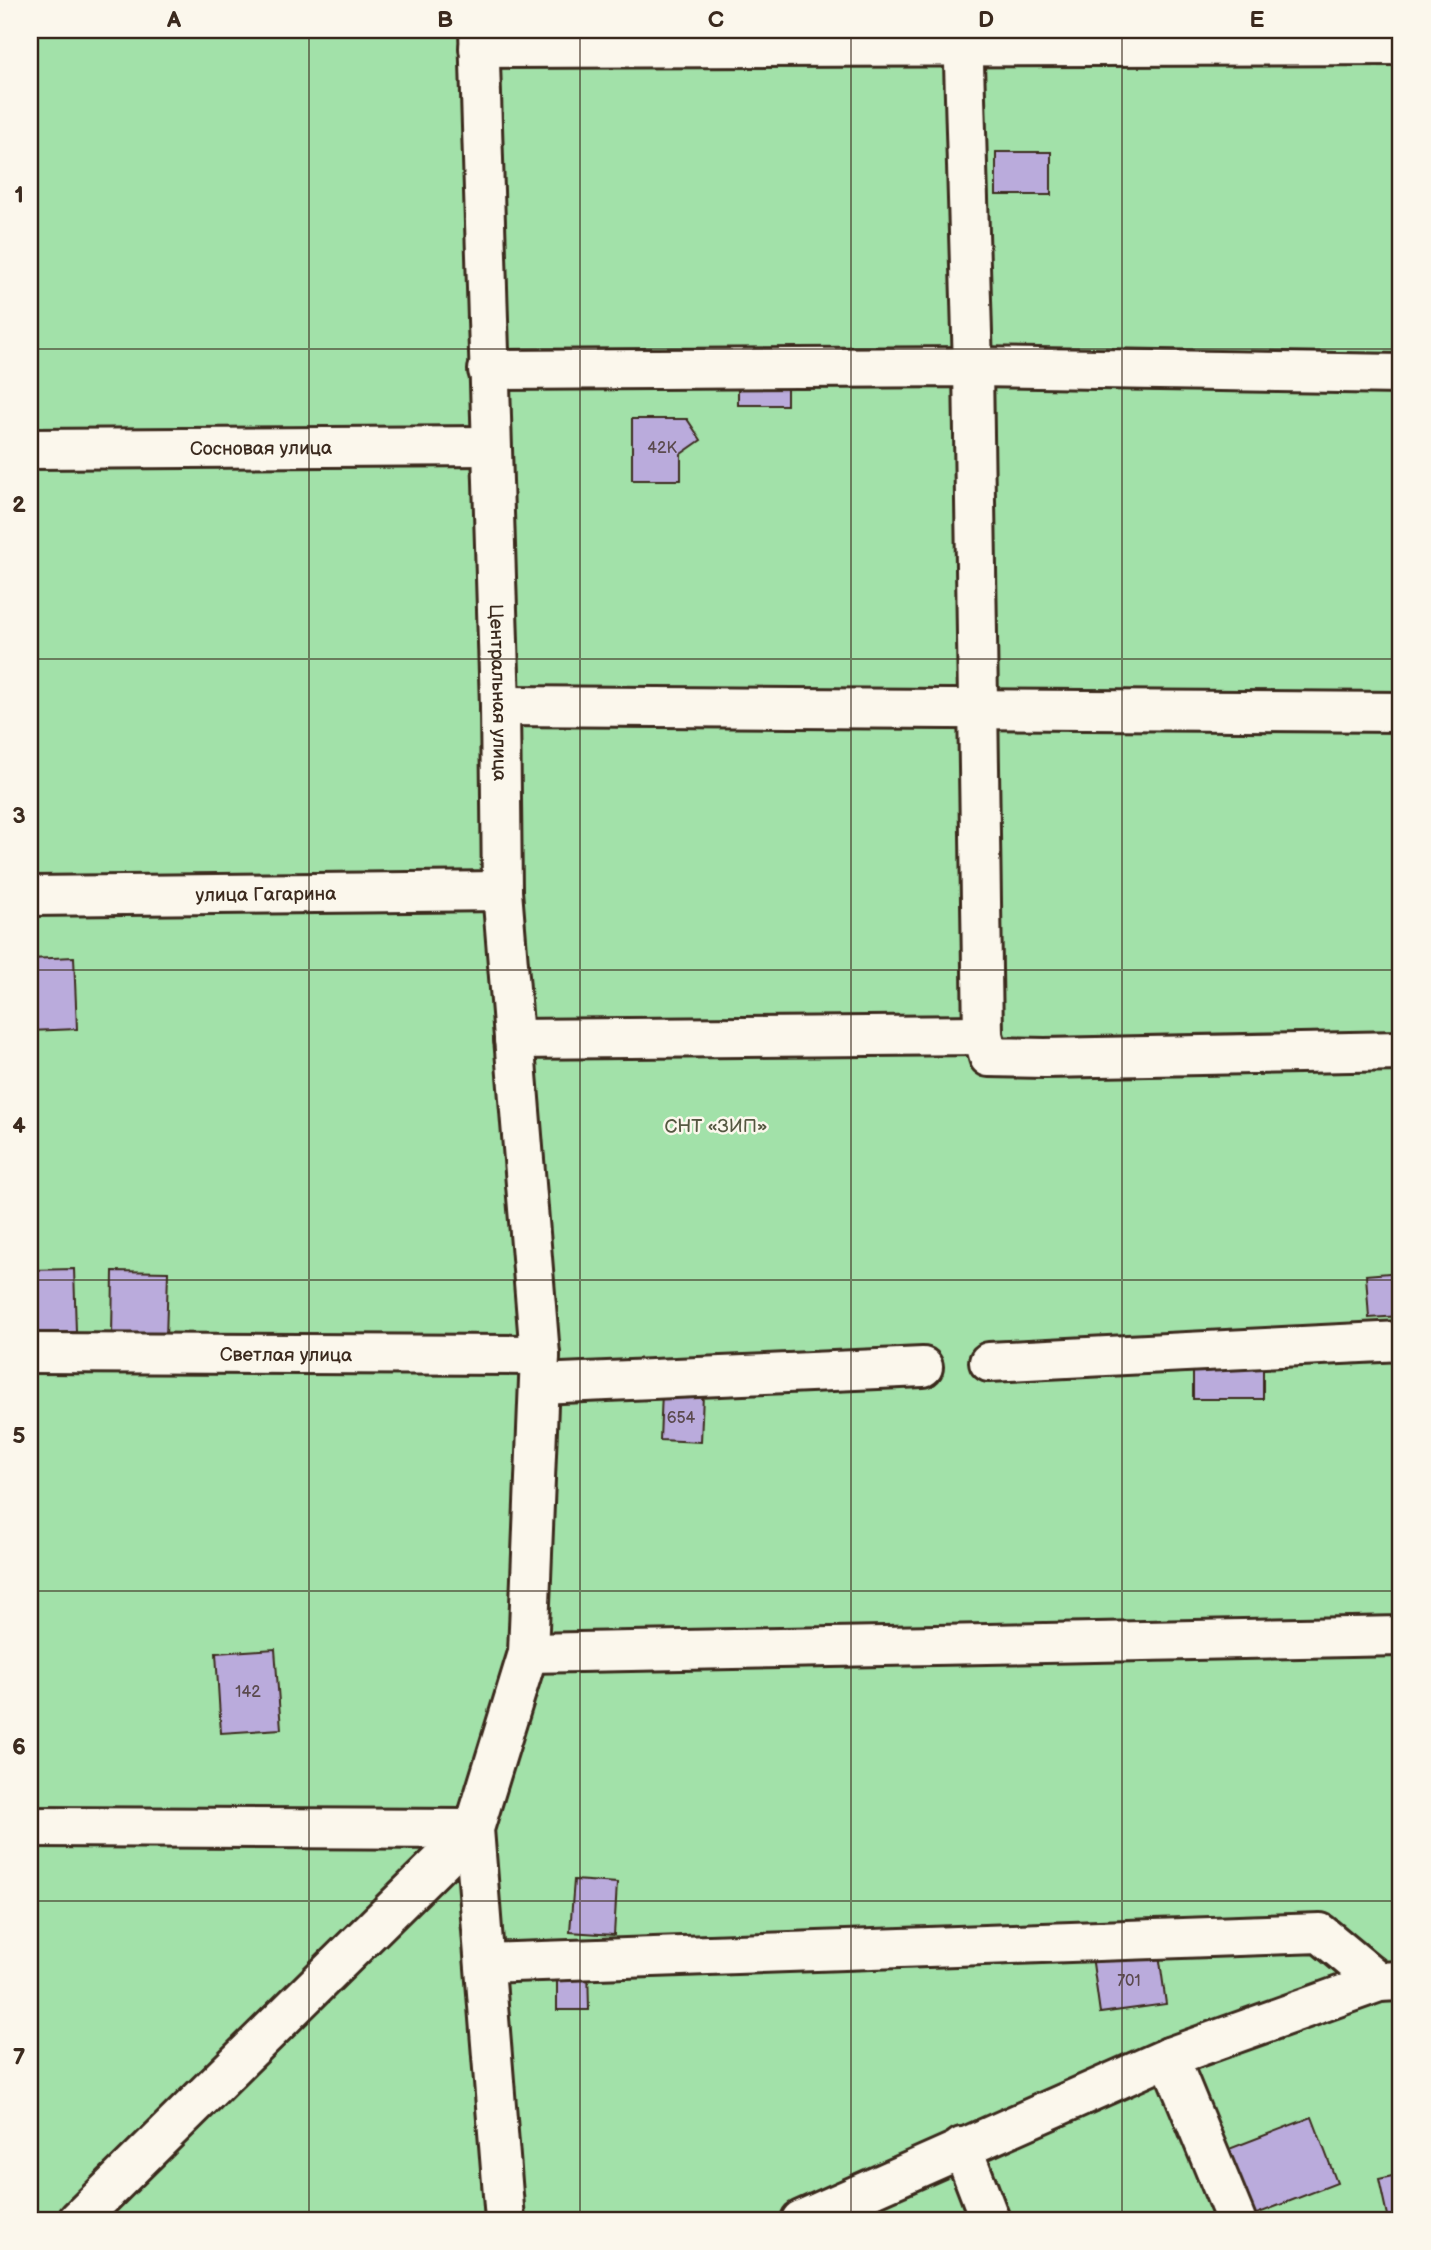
<svg xmlns="http://www.w3.org/2000/svg" width="1431" height="2250" font-family="'Balsamiq Sans',sans-serif">
<rect width="100%" height="100%" fill="#e8e0e7"/>
<filter id="ink" filterUnits="userSpaceOnUse"><feTurbulence type="fractalNoise" baseFrequency=".0143" numOctaves="2"/><feDisplacementMap in="SourceGraphic" scale="14" xChannelSelector="R" yChannelSelector="G"/><feConvolveMatrix kernelMatrix="1 2 1 2 8 2 1 2 1" color-interpolation-filters="sRGB"/></filter>
<g filter="url(#ink)">
<rect fill="#a2e1a9" stroke="#6e8664" stroke-width="2" x="30" y="30" width="1371" height="2190"/>
<g fill="#baabdc" stroke="#3b2a1e" stroke-width="2">
<rect x="996" y="152" width="55" height="43"/>
<rect x="738" y="373" width="49" height="32"/>
<path d="M632,419H687L701,440L681,454V480H632Z"/>
<path d="M74,957L77,1029L30,1031V959Z"/>
<path d="M74,1269L76,1332H30V1270Z"/>
<path d="M113,1271L168,1272L166,1339L112,1337Z"/>
<path d="M1401,1272V1316L1369,1318L1366,1275Z"/>
<path d="M1263,1360V1399H1193V1361Z"/>
<path d="M662,1392L703,1394L701,1442L660,1440Z"/>
<path d="M275,1649L281,1729L221,1733L216,1653Z"/>
<path d="M574,1880L617,1883L614,1935L570,1932Z"/>
<path d="M1158,1947L1166,2004L1100,2013L1092,1956Z"/>
<path d="M557,1966H588L589,2010H557Z"/>
<path d="M1312,2117L1337,2183L1254,2215L1229,2149Z"/>
<path d="M1401,2174V2220H1388L1379,2179Z"/>
</g>
<g fill="none" stroke-linecap="round" stroke-linejoin="round">
<defs>
<g id="minor">
<path id="s1" d="M479,30L500,706L502,891L540,1355L528,1653L474,1829L505,2220"/>
<path d="M963,30L973,367L983,1035L989,1057L1045,1058L1401,1051"/>
<path d="M479,48L1401,45"/>
<path d="M488,370L973,367L1401,374"/>
<path id="s2" d="M30,449L491,446"/>
<path d="M500,706L1401,712"/>
<path id="s3" d="M30,896L502,891"/>
<path d="M514,1039L983,1035"/>
<path id="s4" d="M30,1353L540,1355"/>
<path d="M989,1362L1401,1341"/>
<path d="M539,1384L923,1367"/>
<path d="M528,1653L1401,1636"/>
<path d="M30,1827L474,1829"/>
<path d="M485,1963L1320,1933L1379,1982"/>
<path d="M1169,2057L1236,2220"/>
<path d="M962,2147L990,2220"/>
<path d="M78,2220L474,1829"/>
<path d="M801,2220L1169,2057L1379,1982L1399,1981"/>
</g>
</defs>
<use href="#minor" stroke="#3b2a1e" stroke-width="44"/>
<use href="#minor" stroke="#fbf7ec" stroke-width="38"/>
</g>
</g>
<path fill="none" stroke="#3b2a1e" stroke-width="2" stroke-opacity="0.55" d="M309,30V2220M580,30V2220M851,30V2220M1122,30V2220M30,349H1401M30,659H1401M30,970H1401M30,1280H1401M30,1591H1401M30,1901H1401"/>
<g text-anchor="middle" stroke-width="5" stroke-linejoin="round" paint-order="stroke">
<g font-size="16" fill="#5b4a4e">
<text x="662" y="453">42К</text>
<text x="681" y="1423">654</text>
<text x="248" y="1697">142</text>
<text x="1129" y="1986">701</text>
</g>
<g font-size="19" fill="#3b2a1e" stroke="#fbf7ec">
<text dy="7" stroke="none"><textPath href="#s2" startOffset="231">Сосновая улица</textPath></text>
<text dy="7" stroke="none"><textPath href="#s1" startOffset="663">Центральная улица</textPath></text>
<text dy="7" stroke="none"><textPath href="#s3" startOffset="236">улица Гагарина</textPath></text>
<text dy="7" stroke="none"><textPath href="#s4" startOffset="256">Светлая улица</textPath></text>
</g>
<g font-size="19" fill="#555841" stroke="#fbf7ec">
<text x="716" y="1132">СНТ «ЗИП»</text>
</g>
</g>
<rect width="1431" height="2250" fill="none" stroke="#fbf7ec" stroke-width="77"/>
<rect x="38" y="38" width="1354" height="2174" fill="none" stroke="#3b2a1e" stroke-width="2.5"/>
<g font-size="23" text-anchor="middle" font-weight="bold" fill="#3b2a1e">
<text x="174" y="27">A</text>
<text x="445" y="27">B</text>
<text x="716" y="27">C</text>
<text x="986" y="27">D</text>
<text x="1257" y="27">E</text>
<text x="19" y="202">1</text>
<text x="19" y="512">2</text>
<text x="19" y="823">3</text>
<text x="19" y="1133">4</text>
<text x="19" y="1443">5</text>
<text x="19" y="1754">6</text>
<text x="19" y="2064">7</text>
</g>
</svg>
